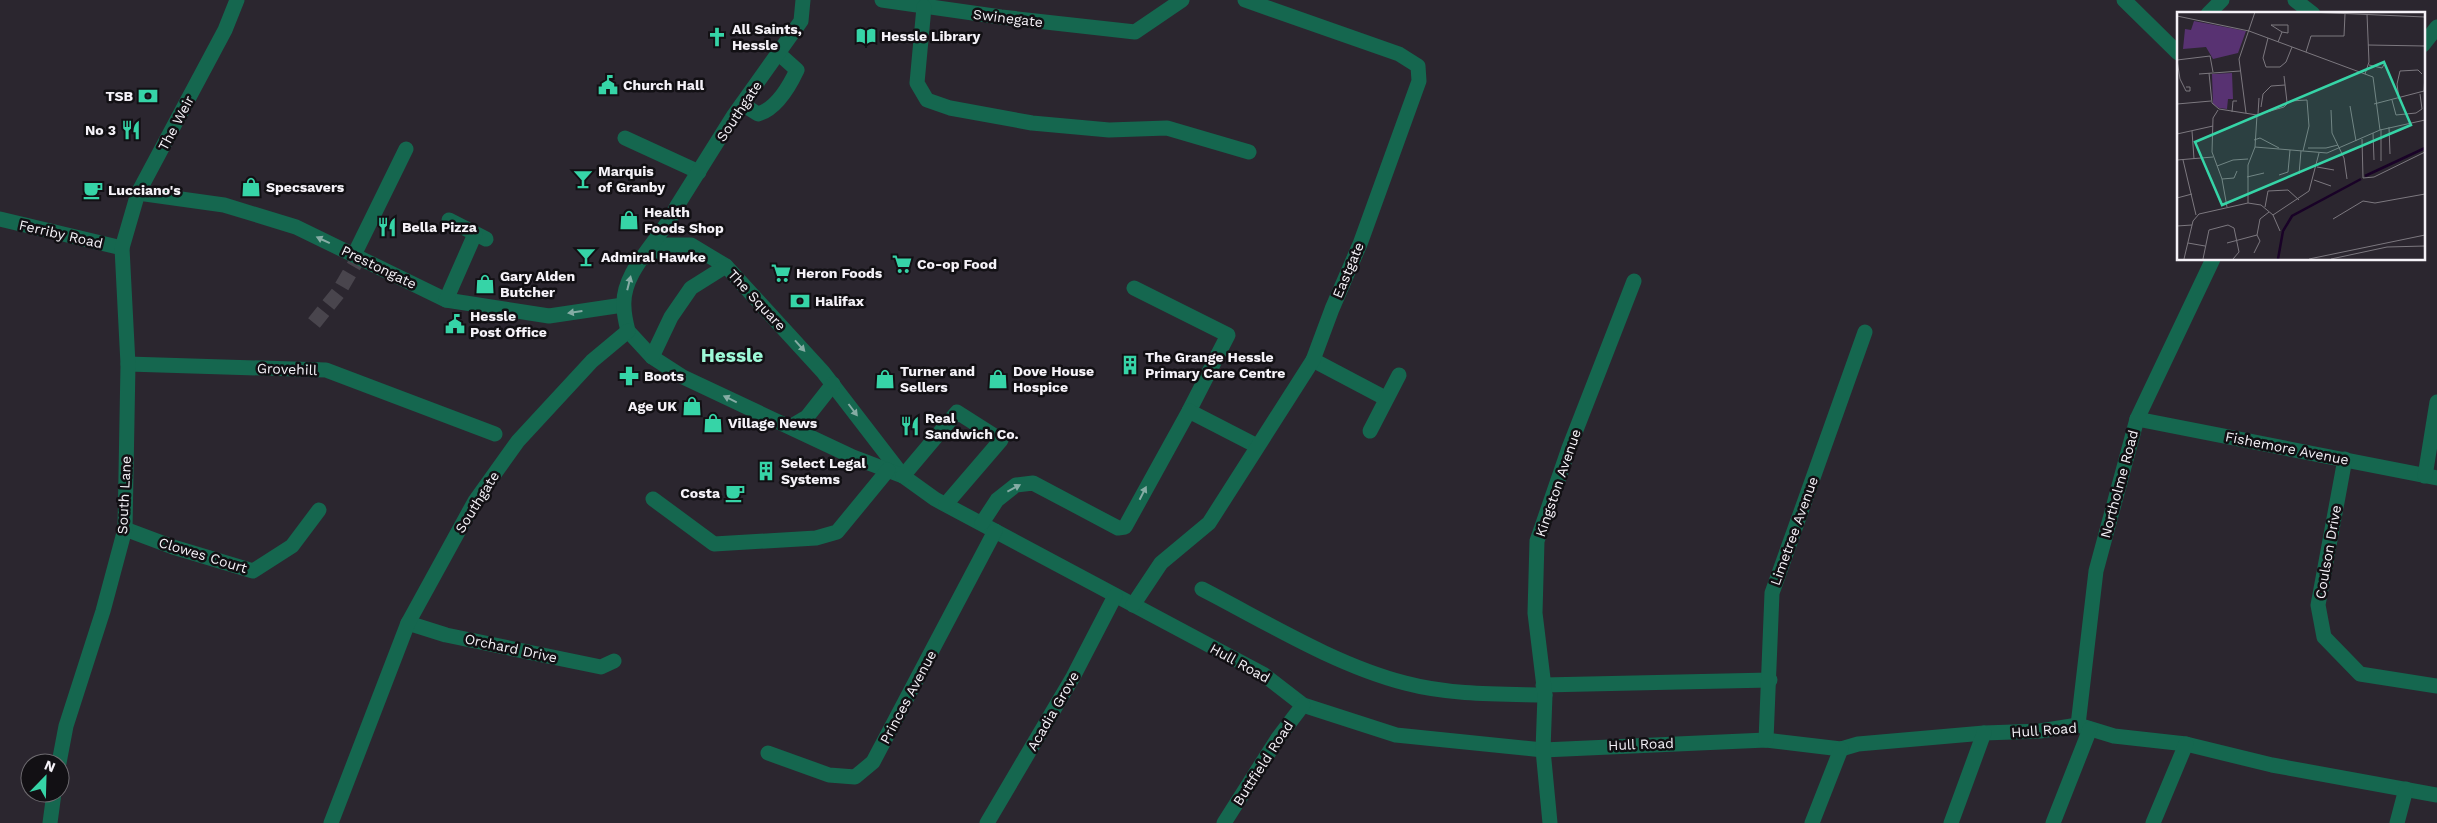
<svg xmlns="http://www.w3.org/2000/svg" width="2437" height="823" font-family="'Work Sans',sans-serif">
<rect width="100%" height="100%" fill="#2b262f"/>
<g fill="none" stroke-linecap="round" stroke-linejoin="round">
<path stroke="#49454d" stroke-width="15" stroke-dasharray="15 8" stroke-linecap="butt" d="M314,323L338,293L359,257"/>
<g stroke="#15674f" stroke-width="15">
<path d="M882,0L1001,17L1135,32L1182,0"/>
<path d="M2124,0L2178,53"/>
<path d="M2295,0L2313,14"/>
<path d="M924,7L917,83L927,100L950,108L1032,123L1109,130L1167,128L1249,152"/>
<path d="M2208,14L2222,0"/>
<path d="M2423,45L2437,27"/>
<path d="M742,104L758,114C776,109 789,87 797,70L778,53"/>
<path d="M625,138L699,172"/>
<path d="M138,193L224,205L296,227L446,300L549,316L623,305"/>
<path d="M0,219L122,248"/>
<path d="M449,220L486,239"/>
<path d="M354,255L406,149"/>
<path d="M647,257L667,245H691L726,266L823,372L903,476"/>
<path d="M1134,288L1228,335L1189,411"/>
<path d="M446,300L475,234"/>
<path d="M628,331L652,357L683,377L853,457L903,476L935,499L1263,674L1303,705L1396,735L1543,750L1766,740L1841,749L1858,744L1984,733L2040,731L2078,725L2114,736L2186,744L2272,765L2437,795"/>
<path d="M628,331C626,323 624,315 624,307C621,270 663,238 677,206L734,115L801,21L803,0"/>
<path d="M652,357L671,317L691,288L726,266"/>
<path d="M1313,360L1385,398"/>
<path d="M128,364L326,370L495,434"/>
<path d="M2137,419L2437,478"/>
<path d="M790,427L807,417L833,384"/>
<path d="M1370,431L1399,375"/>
<path d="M2345,459L2318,605L2324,637L2360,674L2437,686"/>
<path d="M903,476L957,412L1001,440L946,504"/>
<path d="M2425,476L2437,402"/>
<path d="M653,499L714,544L816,538L837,532L888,470"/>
<path d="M982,523L997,500L1016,485L1033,483L1118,528L1125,527L1189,411L1257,446"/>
<path d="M125,529L173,547L253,571L292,546L319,510"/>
<path d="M1202,589C1266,622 1335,665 1405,683C1450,695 1498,694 1545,695"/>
<path d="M1133,605L1161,563L1209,523L1313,360L1332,309L1360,244L1419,81L1418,66L1399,54L1245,0"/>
<path d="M408,623L446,635L601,667L614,661"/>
<path d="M1543,685L1770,680"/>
<path d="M2078,725L2096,571L2137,419L2213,259"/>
<path d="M1766,740L1772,593L1865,332"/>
<path d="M768,753L829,775L855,777L873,762L995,531"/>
<path d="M59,763L66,726L103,611L125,529L128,364L122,248L138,193L225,30L237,0"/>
<path d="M50,823L54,793"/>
<path d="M331,823L408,623L475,501L518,441L592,361L628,331"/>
<path d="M987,823L1073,677L1115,596"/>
<path d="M1224,823L1278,738L1303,705"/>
<path d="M1550,823L1543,750L1545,695L1535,613L1537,541L1569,448L1634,281"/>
<path d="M1812,823L1841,749"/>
<path d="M1951,823L1984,733"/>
<path d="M2053,823L2090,729"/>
<path d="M2153,823L2186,744"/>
<path d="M2397,823L2406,789"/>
</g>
</g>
<defs><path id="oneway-solid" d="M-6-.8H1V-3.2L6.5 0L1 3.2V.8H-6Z" transform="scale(1.25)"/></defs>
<g fill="#85aca4">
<use href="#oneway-solid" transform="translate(323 240) rotate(-155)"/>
<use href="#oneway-solid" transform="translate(629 283) rotate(-76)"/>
<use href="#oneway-solid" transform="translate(575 312) rotate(172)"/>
<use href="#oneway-solid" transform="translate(800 346) rotate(48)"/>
<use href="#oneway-solid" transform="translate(730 399) rotate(-154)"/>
<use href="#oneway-solid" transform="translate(853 410) rotate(53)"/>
<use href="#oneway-solid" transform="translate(1014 488) rotate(-28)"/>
<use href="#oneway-solid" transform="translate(1143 493) rotate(-63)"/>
</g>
<defs>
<symbol id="library-bare" viewBox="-9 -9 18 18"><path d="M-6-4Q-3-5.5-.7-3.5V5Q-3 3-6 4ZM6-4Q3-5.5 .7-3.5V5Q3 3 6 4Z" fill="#36d4a7" stroke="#121014" stroke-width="2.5" paint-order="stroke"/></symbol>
<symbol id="church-bare" viewBox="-9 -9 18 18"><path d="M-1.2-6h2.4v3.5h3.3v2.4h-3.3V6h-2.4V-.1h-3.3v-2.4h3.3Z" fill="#36d4a7" stroke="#121014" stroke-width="2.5" paint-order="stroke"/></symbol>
<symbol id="civic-bare" viewBox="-9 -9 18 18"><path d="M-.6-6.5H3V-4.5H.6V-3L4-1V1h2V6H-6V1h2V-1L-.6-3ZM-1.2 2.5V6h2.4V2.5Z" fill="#36d4a7" stroke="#121014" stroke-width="2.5" paint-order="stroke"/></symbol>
<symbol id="bank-bare" viewBox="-9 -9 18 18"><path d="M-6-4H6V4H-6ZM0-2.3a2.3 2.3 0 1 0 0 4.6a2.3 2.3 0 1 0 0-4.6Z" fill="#36d4a7" stroke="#121014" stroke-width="2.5" paint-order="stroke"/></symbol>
<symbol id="restaurant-bare" viewBox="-9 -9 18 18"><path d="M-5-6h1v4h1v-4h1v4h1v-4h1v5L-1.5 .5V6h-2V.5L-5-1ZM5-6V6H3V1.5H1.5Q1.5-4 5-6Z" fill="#36d4a7" stroke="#121014" stroke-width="2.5" paint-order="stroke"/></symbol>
<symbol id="bar-bare" viewBox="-9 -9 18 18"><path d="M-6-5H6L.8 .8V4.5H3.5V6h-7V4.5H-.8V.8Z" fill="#36d4a7" stroke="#121014" stroke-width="2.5" paint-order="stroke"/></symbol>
<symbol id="shop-bare" viewBox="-9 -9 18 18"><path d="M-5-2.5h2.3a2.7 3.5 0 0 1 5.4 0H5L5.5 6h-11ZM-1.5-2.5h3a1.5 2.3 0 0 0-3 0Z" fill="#36d4a7" stroke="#121014" stroke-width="2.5" paint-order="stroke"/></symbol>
<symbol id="cafe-bare" viewBox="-9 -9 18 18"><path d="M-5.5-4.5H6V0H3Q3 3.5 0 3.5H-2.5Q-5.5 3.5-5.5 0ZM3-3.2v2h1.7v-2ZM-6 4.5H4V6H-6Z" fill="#36d4a7" stroke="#121014" stroke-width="2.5" paint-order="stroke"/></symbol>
<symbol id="supermarket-bare" viewBox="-9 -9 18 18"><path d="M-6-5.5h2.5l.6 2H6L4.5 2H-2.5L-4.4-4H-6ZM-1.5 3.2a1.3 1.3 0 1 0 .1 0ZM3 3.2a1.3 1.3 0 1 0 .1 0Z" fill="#36d4a7" stroke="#121014" stroke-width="2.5" paint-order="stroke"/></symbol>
<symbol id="building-bare" viewBox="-9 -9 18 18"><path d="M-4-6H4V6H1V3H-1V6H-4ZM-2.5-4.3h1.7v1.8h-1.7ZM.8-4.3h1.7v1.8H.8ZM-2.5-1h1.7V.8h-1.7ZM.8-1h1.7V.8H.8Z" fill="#36d4a7" stroke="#121014" stroke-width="2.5" paint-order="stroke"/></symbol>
<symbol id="pharmacy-bare" viewBox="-9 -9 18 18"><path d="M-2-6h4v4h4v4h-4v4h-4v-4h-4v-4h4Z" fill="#36d4a7" stroke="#121014" stroke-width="2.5" paint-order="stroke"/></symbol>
</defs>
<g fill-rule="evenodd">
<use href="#library-bare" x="852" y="22" width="28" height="28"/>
<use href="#church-bare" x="703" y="23" width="28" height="28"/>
<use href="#civic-bare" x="594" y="71" width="28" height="28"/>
<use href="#bank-bare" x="134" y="82" width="28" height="28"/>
<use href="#restaurant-bare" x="117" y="116" width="28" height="28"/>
<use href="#bar-bare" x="569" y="165" width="28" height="28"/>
<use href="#shop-bare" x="237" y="173" width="28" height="28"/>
<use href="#cafe-bare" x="79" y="176" width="28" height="28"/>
<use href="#shop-bare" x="615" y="206" width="28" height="28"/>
<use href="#restaurant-bare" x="373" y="213" width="28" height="28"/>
<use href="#bar-bare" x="572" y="243" width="28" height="28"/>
<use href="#supermarket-bare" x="888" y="250" width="28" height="28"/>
<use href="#supermarket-bare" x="767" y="259" width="28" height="28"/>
<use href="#shop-bare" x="471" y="270" width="28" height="28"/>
<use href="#bank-bare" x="786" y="287" width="28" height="28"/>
<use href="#civic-bare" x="441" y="310" width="28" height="28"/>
<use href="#building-bare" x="1116" y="351" width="28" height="28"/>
<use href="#pharmacy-bare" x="615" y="362" width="28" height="28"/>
<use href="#shop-bare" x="871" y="365" width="28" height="28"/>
<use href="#shop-bare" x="984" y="365" width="28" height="28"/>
<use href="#shop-bare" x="678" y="392" width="28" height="28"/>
<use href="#shop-bare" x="699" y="409" width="28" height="28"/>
<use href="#restaurant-bare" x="896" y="412" width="28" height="28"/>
<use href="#building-bare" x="752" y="457" width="28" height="28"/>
<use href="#cafe-bare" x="721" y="479" width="28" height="28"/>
</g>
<g text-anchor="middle" stroke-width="5" stroke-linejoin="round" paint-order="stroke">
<g font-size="14" fill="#f5f2f8" stroke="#121014">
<text transform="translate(1008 18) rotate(7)" y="5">Swinegate</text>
<text transform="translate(739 111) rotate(-56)" y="5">Southgate</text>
<text transform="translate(176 123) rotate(-62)" y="5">The Weir</text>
<text transform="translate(61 234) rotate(13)" y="5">Ferriby Road</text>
<text transform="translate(379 267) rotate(26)" y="5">Prestongate</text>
<text transform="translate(1348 270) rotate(-67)" y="5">Eastgate</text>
<text transform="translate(757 300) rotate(47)" y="5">The Square</text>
<text transform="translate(287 369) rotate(2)" y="5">Grovehill</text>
<text transform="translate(2287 448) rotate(11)" y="5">Fishemore Avenue</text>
<text transform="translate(1558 483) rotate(-71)" y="5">Kingston Avenue</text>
<text transform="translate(2119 484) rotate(-75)" y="5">Northolme Road</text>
<text transform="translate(124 495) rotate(-87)" y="5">South Lane</text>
<text transform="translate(477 502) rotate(-58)" y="5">Southgate</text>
<text transform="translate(1794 531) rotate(-70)" y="5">Limetree Avenue</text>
<text transform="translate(2328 552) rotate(-80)" y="5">Coulson Drive</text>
<text transform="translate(203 555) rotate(17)" y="5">Clowes Court</text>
<text transform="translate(511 648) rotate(12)" y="5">Orchard Drive</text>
<text transform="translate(1240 663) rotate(29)" y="5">Hull Road</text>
<text transform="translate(908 697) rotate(-62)" y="5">Princes Avenue</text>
<text transform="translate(1053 711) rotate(-60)" y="5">Acadia Grove</text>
<text transform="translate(2044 730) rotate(-4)" y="5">Hull Road</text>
<text transform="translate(1641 744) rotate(-2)" y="5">Hull Road</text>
<text transform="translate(1263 763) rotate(-57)" y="5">Buttfield Road</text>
</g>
<g font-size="14" font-weight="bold" fill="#f5f2f8" stroke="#121014" text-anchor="start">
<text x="732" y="34">All Saints,<tspan x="732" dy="16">Hessle</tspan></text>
<text x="881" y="41">Hessle Library</text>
<text x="623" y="90">Church Hall</text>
<text x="133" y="101" text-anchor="end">TSB</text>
<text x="116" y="135" text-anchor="end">No 3</text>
<text x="598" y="176">Marquis<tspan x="598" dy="16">of Granby</tspan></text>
<text x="266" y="192">Specsavers</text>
<text x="108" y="195">Lucciano's</text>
<text x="644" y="217">Health<tspan x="644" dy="16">Foods Shop</tspan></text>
<text x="402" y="232">Bella Pizza</text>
<text x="601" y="262">Admiral Hawke</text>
<text x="917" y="269">Co-op Food</text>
<text x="796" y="278">Heron Foods</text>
<text x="500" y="281">Gary Alden<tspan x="500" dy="16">Butcher</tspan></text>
<text x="815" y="306">Halifax</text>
<text x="470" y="321">Hessle<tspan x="470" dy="16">Post Office</tspan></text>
<text x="1145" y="362">The Grange Hessle<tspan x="1145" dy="16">Primary Care Centre</tspan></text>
<text x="900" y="376">Turner and<tspan x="900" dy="16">Sellers</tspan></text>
<text x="1013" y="376">Dove House<tspan x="1013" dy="16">Hospice</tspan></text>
<text x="644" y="381">Boots</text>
<text x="677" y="411" text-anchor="end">Age UK</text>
<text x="925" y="423">Real<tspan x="925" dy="16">Sandwich Co.</tspan></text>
<text x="728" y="428">Village News</text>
<text x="781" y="468">Select Legal<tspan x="781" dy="16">Systems</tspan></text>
<text x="720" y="498" text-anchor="end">Costa</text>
</g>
<g font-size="19" font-weight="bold" fill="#9df9d7" stroke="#121014">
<text x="732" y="362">Hessle</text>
</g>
</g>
<g transform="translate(2177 12)">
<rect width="248" height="248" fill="#2b262f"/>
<path d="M17,9L69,19L61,41L36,47L29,35L6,37L8,17L14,18Z" fill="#583272"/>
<path d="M55,61L56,87H51L50,97L42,96L36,92L35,62Z" fill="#583272"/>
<path fill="none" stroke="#190227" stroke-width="2.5" d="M188,164L248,136M101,247L106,219L115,204L184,167"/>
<path fill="none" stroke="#7c787f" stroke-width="1" d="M132,0L248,5M0,4L72,19L196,65L203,118M91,26L86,46L89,55H103L109,50L115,35M101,30L105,20L94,13H111V21L105,20M191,33L248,34M129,40L134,24H167L168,2M0,48L33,44L36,60M0,48L3,67L9,79H13V75H9M192,53L205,56L208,51M32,61L35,91L42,97L80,103L107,95L113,89L130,88L132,114L126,139M22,62L63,59M188,62L192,50L190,2M107,64L110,90M222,87L220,72L223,59L241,58L245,62M215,88L219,103L239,101L245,97L243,82M0,92L34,89M197,92L247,79L248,62M173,94L179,129M84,95L86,82L94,74L108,73M41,98L36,106L35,140L45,167L50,195M154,98L155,121L167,146L170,167M55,100L56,89H60M69,101L62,47L78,0M81,102L82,86M212,115L213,142M204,117V149M15,119L17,147M196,121L197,148M0,122L36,114M185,127L186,166L197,165L248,140M77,128L83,126L102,136M78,135L150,141L203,118L248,108M78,135L80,103M131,136H149L161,133M0,148L36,145M6,148L19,203M40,154L56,148L71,147M140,155L157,158M122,162L124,139M102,163L111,160L113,138M70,165L87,161M45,167L57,166L60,159M137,168L154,174M0,186L15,182M71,191V153L78,135M88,195L91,179L111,178L122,188M96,203L132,179L142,141M156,207L186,189L198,191L248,182M0,214L15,213M11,231L28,234M50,231L80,223L83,207L92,200M77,241L83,229L80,223M7,247L16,209L22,202L71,191L84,193L96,203L103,219M26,247L32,218L51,213L57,216L62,240L56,247M132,247L248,223M154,247L210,235L248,234"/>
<path fill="#36d4a7" fill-opacity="0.15" stroke="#36d4a7" stroke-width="2.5" d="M207,50L234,113L45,193L18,130Z"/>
<rect width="248" height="248" fill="none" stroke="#f5f2f8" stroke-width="2.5"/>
</g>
<g transform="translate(45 778) rotate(23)"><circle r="24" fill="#121014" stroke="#6d6a6f"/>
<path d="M0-4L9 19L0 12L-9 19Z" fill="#36d4a7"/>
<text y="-8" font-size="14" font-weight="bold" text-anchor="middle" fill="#f5f2f8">N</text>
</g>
</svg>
